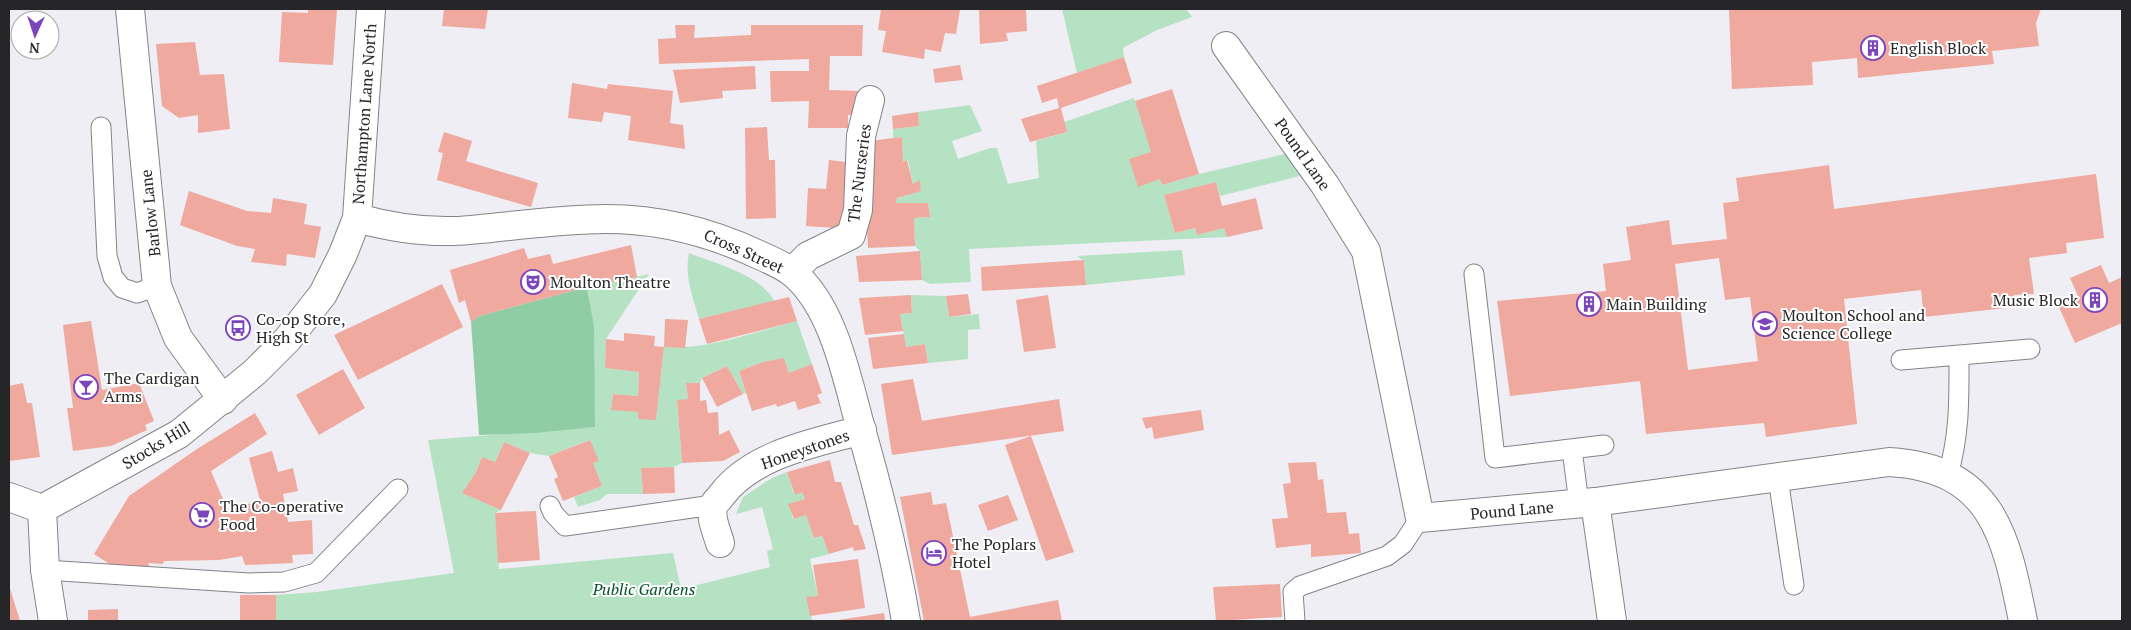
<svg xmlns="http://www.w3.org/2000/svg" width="2131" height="630" font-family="'PT Serif',serif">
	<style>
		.green { fill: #b6e2c4 }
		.forest { fill: #90cda4 }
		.building { fill: #efa99e; fill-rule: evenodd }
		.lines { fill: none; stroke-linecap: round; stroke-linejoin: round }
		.lane-casing { stroke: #838489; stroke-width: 21 }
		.street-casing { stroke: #838489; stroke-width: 30 }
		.secondary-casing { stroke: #838489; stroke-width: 30 }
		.lane { stroke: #fff; stroke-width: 19 }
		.street { stroke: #fff; stroke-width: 28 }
		.secondary { stroke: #fff; stroke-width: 28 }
		.labels { text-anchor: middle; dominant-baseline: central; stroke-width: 4; stroke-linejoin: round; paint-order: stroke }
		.poi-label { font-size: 16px; fill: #262628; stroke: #fff; text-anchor: start }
		.street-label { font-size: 16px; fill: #262628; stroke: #fff }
		.park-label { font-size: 16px; font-style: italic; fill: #04502b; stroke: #fff }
	</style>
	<rect width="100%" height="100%" fill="#eeeef4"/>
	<!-- green -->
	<path class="green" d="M1062,9H1186L1192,17L1157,30L1123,48L1124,57L1077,73Z
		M1134,98L1162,185L1199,174L1285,154L1300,176L1220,196L1216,182L1164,195L1175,233L1195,228L1197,235L1224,228L1227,237L969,249L971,282L930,284L922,280L920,251L915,246L914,218L930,217L928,203H896L897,198L921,191L920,181L913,184L908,160L903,162L902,137L893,138V129L919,126L918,112L970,105L982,131L952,141L958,159L990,148H997L1008,184L1039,178L1036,141L1067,132L1064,122Z
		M1182,250L1185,275L1086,285L1084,261L1077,256Z
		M689,253C714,263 762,275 774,301L699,319C693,297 684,276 689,253Z
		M649,274L606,339L605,368L639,372L638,396L613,394L611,409L638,412L639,419H656L664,347C708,350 754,332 797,321L812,364L789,373L784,359L763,362L739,371L746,393L743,394L727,366L702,378L700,383H686L688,399L677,401L682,463L674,467L641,468L643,494H607L600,500L578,507L574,497L602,486L593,463L599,461L589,440L549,456L530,453L504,442L495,462L482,457L476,472L462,493L501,510L495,513L499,569L673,553L681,589L770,567L767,551L773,549L762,507L736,514L743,497L772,478L787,472L794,494L802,492L805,499L789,504L793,519L806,515L814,538L822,536L829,554L810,559L818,596L806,598L812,620L276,621V595L317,592L454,573L428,440L595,427L589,296L587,287Z
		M911,295L946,296L949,317L979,314L980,329L968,330V359L928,363L925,344L906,347L900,314L912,313Z"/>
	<!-- forest -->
	<path class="forest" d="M587,287L594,327L595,427L535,433L479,435L471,322L479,316Z"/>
	<!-- building -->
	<path class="building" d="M308,9H337L333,65L279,62L282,12L308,13Z
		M444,9H488L485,29L442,26Z
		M881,9L960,10L956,34L945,33L941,52L925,49L924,59L882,52L886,31L878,30Z
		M979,9H1026L1027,31L1006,33L1008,41L980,44Z
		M1729,9H2041L2036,23L2039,46L1992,51L1994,64L1858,78L1857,58L1812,62L1813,85L1732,89Z
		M675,25H695L694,38L751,35V25H863L862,56H830L829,90L859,91L860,114L848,115V128H808L809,101L771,102L770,71H809V59L659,64L658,39L676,38Z
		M195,42L200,75L224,74L230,129L198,133V115L179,118L162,106L156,44Z
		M1124,57L1132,83L1061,108L1067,132L1030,142L1021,119L1059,108L1057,98L1042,103L1037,86Z
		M960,65L963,80L935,83L933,69Z
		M755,66L756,89L722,91L723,98L680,103L673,70Z
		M572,83L607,89L608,84L673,91L670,123L683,125L685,149L628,140L631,116L604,112L602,122L568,118Z
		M1172,89L1199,174L1162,185L1160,179L1138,187L1129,159L1151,152L1135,101Z
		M918,112L919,126L893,129L892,116Z
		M767,127L769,160H775L776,218L746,219L745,128Z
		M444,132L472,141L466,161L538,183L531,207L437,180L443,153L438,152Z
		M902,137L903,162L907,160L913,184L920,180L921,191L897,198L896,203H928L930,217L914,218L915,246L868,248L866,204L869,141Z
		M829,160L854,163L849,229L806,226L808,188L826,189Z
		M1829,165L1834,209L2096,174L2104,238L2066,243L2067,253L2029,258L2034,294L2014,295L2015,307L1924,317L1921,290L1844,299L1857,424L1766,437L1764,423L1646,434L1640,381L1510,396L1497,301L1606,291L1603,264L1631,260L1626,227L1669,220L1672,245L1727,239L1723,203L1739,201L1736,178ZM1719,258L1725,300L1750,297L1758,361L1688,370L1675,264Z
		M1216,182L1222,206L1256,198L1263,229L1227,237L1224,228L1197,235L1195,228L1175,233L1164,195Z
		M189,191L247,211L271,213L273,198L307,204L304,224L321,227L315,258L287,254L286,266L251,262L255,249L237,246L180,225Z
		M631,245L637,277L587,287L479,316L471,322L465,300L459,303L450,270L524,248L528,259L550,254L553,264Z
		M920,251L922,280L859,282L856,256Z
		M1084,260L1086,285L982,291L981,267Z
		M2101,265L2109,283L2122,277V323L2075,343L2058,305L2078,296L2070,278Z
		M442,284L463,327L358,380L334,335Z
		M968,294L971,314L949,317L946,296Z
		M911,295L912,313L900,314L903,331L865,335L859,298Z
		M1048,295L1056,348L1024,352L1016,300Z
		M789,297L797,321L707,344L699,319Z
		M665,319L688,320L685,348L664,347Z
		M91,321L102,390L139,383L154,421L145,425L147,430L111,446L73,451L67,408H73L63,325Z
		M624,333L655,336L654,346L664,347L656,420L638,419V412L611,410L613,394L638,396L639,372L605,368L606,339L624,341Z
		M904,334L906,347L925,344L928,363L873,369L868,338Z
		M784,358L789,373L812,364L822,393L817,395L821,403L798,410L795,401L777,407L776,404L752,411L739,371L763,362Z
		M727,366L743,394L717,407L702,378Z
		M343,369L365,408L319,435L296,395Z
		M913,379L922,421L1059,399L1064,431L892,455L881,384Z
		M23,383L27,403H32L40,457L9,461V386Z
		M686,383H700V401L706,400L708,413L718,412L719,435L729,430L740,452L723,461L682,463L677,400L688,399Z
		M1201,410L1204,430L1154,439L1152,427L1146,429L1142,418Z
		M255,413L267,434L211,471L228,511L260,500L249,458L272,451L278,472L293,468L298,491L283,494L288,522L312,520L313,554L292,555L293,563L245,565L242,556L219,560L164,561L163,564L149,563L148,568L114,567L94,554L129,496L197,449Z
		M1031,436L1074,552L1046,561L1005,445Z
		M590,440L599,461L593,463L602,486L563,501L554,479L558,477L549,456Z
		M504,442L530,453L501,510L462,493L476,472L482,457L495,462Z
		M830,460L835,482H841L854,525H858L866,549L854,551L853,547L829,554L822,536L814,538L806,515L794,519L788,504L805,499L802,492L795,495L787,472Z
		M1316,462L1318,480L1323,479L1327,513L1346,512L1349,534L1359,533L1361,553L1311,557V544L1276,548L1272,519L1288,518L1283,484L1291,483L1288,463Z
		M674,467L675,493L643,494L641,468Z
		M931,492L933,505L946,503L970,617L1058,600L1062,621H924L900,497Z
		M1008,495L1018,520L988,531L978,505Z
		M536,511L540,560L498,563L495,513Z
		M858,559L865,608L810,616L806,597L818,596L813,565Z
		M1280,584L1282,617L1216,621L1213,587Z
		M9,585L20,621H9Z
		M240,595H276V621H240Z
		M118,609V621H88V610Z
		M884,613L885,621H838V620Z"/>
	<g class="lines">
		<defs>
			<path id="lane" d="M101,127L107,256L113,277L122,288L137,293L157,286
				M1474,274L1495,458L1604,445
				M1901,360L2030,349
				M1572,449L1579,504
				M1948,475C1960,433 1959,398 1959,355
				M1778,478L1794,585
				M550,506L553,513L565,526L713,505
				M45,570L249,583L284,582L316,573L398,489
				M1295,621L1293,592L1300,586L1387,556L1403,544L1420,518"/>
			<path id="street" d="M130,9L157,286L178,338L223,400
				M1226,46L1325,185L1366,251L1420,518L1595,502L1889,462C1992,468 2006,535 2023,621
				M792,272L808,256L851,235L858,210L861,136L870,100
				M1595,502L1612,621
				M720,543C717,532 709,516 714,505C715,502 719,499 721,496C752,454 814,443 862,430"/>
			<path id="secondary" d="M357,218C389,227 421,232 454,231C466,231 479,229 491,228C529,224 568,219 606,219C659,219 708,231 757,254C768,259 783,265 793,273C834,307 847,379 861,429C879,492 895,556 906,621
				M9,497L42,509
				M42,509L179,434L255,372L287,340L323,294L343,254L357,218L371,9
				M42,509L45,570L53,621"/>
		</defs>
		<!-- lane casing -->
		<use href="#lane" class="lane-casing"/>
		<!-- street casing -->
		<use href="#street" class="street-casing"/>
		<!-- secondary casing -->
		<use href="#secondary" class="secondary-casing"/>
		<!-- lane -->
		<use href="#lane" class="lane"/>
		<!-- street -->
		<use href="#street" class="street"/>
		<!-- secondary -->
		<use href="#secondary" class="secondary"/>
	</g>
	<!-- icons -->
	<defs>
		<symbol id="building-ring" viewBox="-11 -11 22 22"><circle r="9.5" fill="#fff" stroke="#7d45bb" stroke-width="1.5"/><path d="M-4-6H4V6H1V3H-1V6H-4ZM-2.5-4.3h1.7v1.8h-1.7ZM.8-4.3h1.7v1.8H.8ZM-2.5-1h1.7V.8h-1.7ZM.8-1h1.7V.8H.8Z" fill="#7d45bb"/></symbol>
		<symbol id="theatre-ring" viewBox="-11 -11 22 22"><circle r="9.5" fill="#fff" stroke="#7d45bb" stroke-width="1.5"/><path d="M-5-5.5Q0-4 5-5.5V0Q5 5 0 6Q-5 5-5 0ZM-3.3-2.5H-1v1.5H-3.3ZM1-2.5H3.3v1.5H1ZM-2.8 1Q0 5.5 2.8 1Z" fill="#7d45bb"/></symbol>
		<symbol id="school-ring" viewBox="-11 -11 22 22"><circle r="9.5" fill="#fff" stroke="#7d45bb" stroke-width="1.5"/><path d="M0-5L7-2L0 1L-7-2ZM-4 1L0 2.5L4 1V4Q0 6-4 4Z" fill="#7d45bb"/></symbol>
		<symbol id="bus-ring" viewBox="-11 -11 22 22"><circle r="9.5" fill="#fff" stroke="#7d45bb" stroke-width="1.5"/><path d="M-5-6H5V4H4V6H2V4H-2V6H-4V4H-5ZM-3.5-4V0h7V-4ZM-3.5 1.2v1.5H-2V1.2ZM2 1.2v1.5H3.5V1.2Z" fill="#7d45bb"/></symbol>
		<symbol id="bar-ring" viewBox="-11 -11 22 22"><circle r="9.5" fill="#fff" stroke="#7d45bb" stroke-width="1.5"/><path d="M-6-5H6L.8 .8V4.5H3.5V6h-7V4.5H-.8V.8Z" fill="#7d45bb"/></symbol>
		<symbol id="supermarket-ring" viewBox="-11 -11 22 22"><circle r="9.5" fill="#fff" stroke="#7d45bb" stroke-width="1.5"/><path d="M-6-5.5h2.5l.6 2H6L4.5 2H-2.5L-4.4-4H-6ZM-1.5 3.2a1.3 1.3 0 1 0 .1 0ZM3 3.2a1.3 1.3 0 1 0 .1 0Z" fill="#7d45bb"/></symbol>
		<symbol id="hotel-ring" viewBox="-11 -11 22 22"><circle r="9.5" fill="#fff" stroke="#7d45bb" stroke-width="1.5"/><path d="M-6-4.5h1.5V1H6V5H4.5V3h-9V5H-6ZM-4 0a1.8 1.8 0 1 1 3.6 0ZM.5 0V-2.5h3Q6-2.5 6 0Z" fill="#7d45bb"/></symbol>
	</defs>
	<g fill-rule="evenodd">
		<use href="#building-ring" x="1859" y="34" width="28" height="28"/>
		<use href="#theatre-ring" x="519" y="268" width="28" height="28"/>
		<use href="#building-ring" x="2081" y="286" width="28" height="28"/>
		<use href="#building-ring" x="1575" y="290" width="28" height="28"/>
		<use href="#school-ring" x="1751" y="310" width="28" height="28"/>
		<use href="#bus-ring" x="224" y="314" width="28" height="28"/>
		<use href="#bar-ring" x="72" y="373" width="28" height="28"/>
		<use href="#supermarket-ring" x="188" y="501" width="28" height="28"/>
		<use href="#hotel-ring" x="920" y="539" width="28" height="28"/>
	</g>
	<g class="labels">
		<!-- poi labels -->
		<g class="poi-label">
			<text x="1890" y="48">English Block</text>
			<text x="550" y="282">Moulton Theatre</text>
			<text x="2078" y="300" text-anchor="end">Music Block</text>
			<text x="1606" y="304">Main Building</text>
			<text x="1782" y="315">Moulton School and<tspan x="1782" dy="18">Science College</tspan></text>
			<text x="256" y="319">Co-op Store,<tspan x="256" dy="18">High St</tspan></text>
			<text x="104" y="378">The Cardigan<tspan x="104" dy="18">Arms</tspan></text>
			<text x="220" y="506">The Co-operative<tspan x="220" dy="18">Food</tspan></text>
			<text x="952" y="544">The Poplars<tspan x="952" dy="18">Hotel</tspan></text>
		</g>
		<!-- street labels -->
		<g class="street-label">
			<text transform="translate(364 114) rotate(-86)">Northampton Lane North</text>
			<text transform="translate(1303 154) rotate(55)">Pound Lane</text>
			<text transform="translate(859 173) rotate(-83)">The Nurseries</text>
			<text transform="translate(150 213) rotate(-96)">Barlow Lane</text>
			<text transform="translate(744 251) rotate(24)">Cross Street</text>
			<text transform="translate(156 445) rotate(-31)">Stocks Hill</text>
			<text transform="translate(805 449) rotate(-19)">Honeystones</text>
			<text transform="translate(1512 510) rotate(-5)">Pound Lane</text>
		</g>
		<!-- park labels -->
		<g class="park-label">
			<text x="644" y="589">Public Gardens</text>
		</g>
	</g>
	<!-- border -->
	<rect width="2131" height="630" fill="none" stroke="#262628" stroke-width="20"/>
	<!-- north arrow -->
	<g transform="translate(35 35) rotate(183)"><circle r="24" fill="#ffffff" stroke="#a8a8a9"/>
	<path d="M0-4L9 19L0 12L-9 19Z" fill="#7d45bb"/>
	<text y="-8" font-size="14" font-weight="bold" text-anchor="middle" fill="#262628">N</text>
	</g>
</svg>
